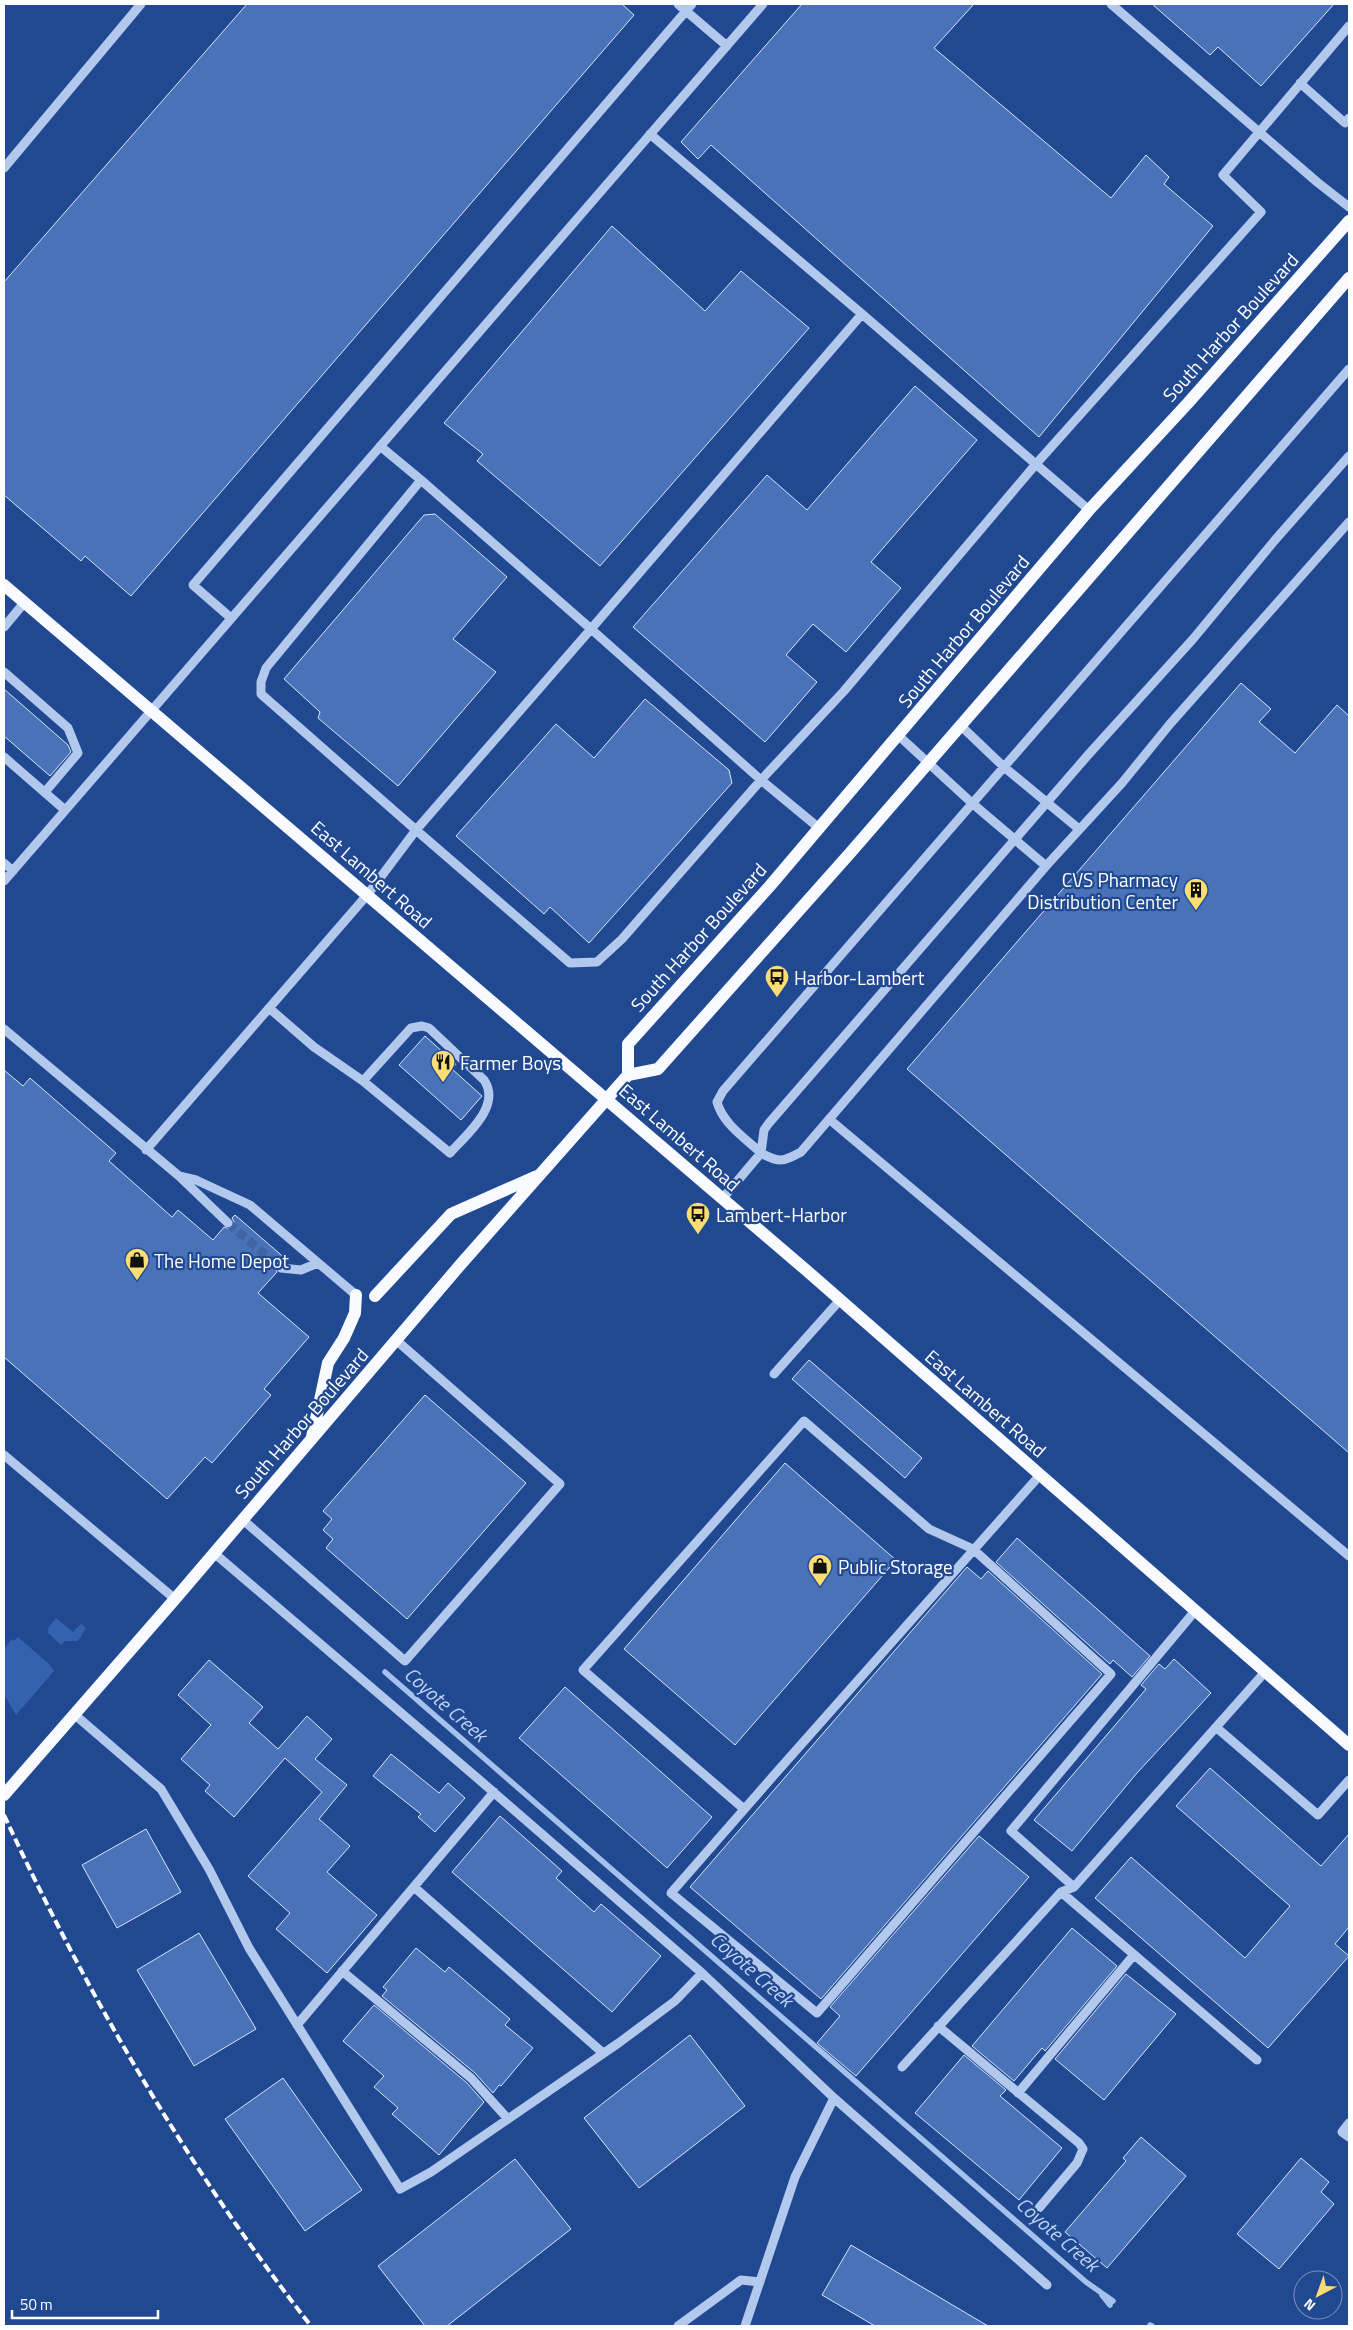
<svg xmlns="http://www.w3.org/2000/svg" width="1353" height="2330" font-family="'Titillium Web',sans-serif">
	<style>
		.green { fill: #3462af }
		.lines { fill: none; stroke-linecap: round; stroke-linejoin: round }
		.stream { stroke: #a5c2ee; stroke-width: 5.5 }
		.building { fill: #4972b8; stroke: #d7e4f9 }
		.minor-tunnel { stroke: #4164a2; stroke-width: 9; stroke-dasharray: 9 4.5; stroke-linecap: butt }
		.minor { stroke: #b2c8ed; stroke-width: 9 }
		.major { stroke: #f8faff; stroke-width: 12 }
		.rail { stroke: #fff; stroke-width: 4; stroke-dasharray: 9 4; stroke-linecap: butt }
		.labels { text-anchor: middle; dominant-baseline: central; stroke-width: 4.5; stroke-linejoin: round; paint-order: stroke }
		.street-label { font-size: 19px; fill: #fff; stroke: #204991 }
		.poi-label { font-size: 19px; fill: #fff; stroke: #204991; text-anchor: start }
		.water-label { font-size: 20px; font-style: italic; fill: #bed2f4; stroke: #204991 }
	</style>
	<rect width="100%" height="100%" fill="#204991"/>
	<!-- green -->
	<path class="green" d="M56,1618L73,1632L81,1624L86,1628L78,1641H65L61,1645L48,1633V1628Z
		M18,1637L49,1664L54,1671L16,1715L4,1694V1649L12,1639L14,1641Z"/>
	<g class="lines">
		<!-- stream -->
		<path class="stream" d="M385,1672L1086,2282L1113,2301
			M1102,2295L1110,2305
			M1150,2325L1152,2326"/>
	</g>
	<!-- building -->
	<path class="building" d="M247,4H622L634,15L131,596L85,556L81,561L4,495V282Z
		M802,4H974L934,48L1111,198L1146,155L1169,177L1164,184L1213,226L1039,437L711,145L698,159L681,142Z
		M1152,4H1334L1261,86L1218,47L1210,55Z
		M612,226L705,311L741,271L809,328L600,566L477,461L483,454L444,423Z
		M915,386L977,440L871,562L901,588L846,652L813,624L786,655L817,682L765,742L633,627L767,475L807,510Z
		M435,514L507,577L453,639L496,672L398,786L318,718L320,712L284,679L424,515Z
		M1241,683L1271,709L1259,722L1295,753L1337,705L1349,716V1453L907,1069Z
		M4,689L68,745L71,752L50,776L4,736Z
		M645,699L729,770L732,783L589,943L550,907L544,914L456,836L556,724L594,758Z
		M425,1036L456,1064L452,1069L482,1096L461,1120L399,1065Z
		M4,1070L23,1086L30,1078L116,1153L109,1161L172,1217L178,1210L213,1240L224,1227L229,1229L233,1227L234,1222L232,1218L235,1215L287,1260L276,1264L275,1268L277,1272L258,1293L309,1337L264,1389L271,1395L212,1463L205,1457L167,1499L4,1357Z
		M809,1360L922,1458L905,1478L792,1379Z
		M425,1395L526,1483L407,1619L326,1548L333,1539L323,1530L332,1519L323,1511Z
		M785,1463L896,1560L735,1745L624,1649Z
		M1017,1538L1150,1656L1132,1677L1113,1660L1110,1664L996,1562Z
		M967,1567L981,1579L988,1571L1102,1674L821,1999L690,1887Z
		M1174,1659L1211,1693L1137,1773L1072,1851L1034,1820L1146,1689L1141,1685L1159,1664L1165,1669Z
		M209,1660L263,1707L249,1723L278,1749L307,1716L332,1739L315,1759L347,1785L319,1819L350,1846L327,1872L377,1915L327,1973L276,1929L290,1913L248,1876L322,1792L285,1758L234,1817L205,1791L210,1785L181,1759L211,1725L178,1695Z
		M565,1687L712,1817L667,1868L519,1738Z
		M391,1754L439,1793L448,1783L465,1798L435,1832L418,1817L421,1814L373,1776Z
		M1210,1768L1321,1866L1349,1834V1927L1335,1944L1349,1956L1268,2048L1095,1898L1131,1857L1245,1958L1290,1906L1176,1806Z
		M500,1816L562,1871L556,1878L594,1912L601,1904L661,1956L612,2012L452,1872Z
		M146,1829L181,1892L117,1928L82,1865Z
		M979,1836L1029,1877L856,2076L817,2043L840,2016L830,2007Z
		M1072,1928L1117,1966L1045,2051L1042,2048L1014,2081L972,2046Z
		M199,1933L256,2029L194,2066L137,1970Z
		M416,1948L445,1972L449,1967L510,2019L505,2025L533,2048L501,2086L499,2085L493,2093L475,2073L382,1996L387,1990L383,1987Z
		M1126,1974L1176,2014L1104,2100L1055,2059Z
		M374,2005L467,2083L484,2102L439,2155L392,2114L398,2108L374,2087L384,2076L343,2041Z
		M690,2035L745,2106L639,2188L584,2118Z
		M964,2055L1006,2090L1000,2096L1062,2148L1019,2200L915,2113Z
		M283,2078L362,2190L305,2231L225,2119Z
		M1141,2137L1186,2176L1107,2268L1065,2232L1126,2161L1123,2158Z
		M1301,2158L1329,2182L1321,2192L1334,2204L1279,2269L1237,2234Z
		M515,2159L571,2229L447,2326H425L378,2266Z
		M851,2245L988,2326H875L822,2295Z"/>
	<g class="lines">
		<!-- minor-tunnel -->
		<path class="minor-tunnel" d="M228,1223L281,1268"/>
		<!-- minor -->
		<path class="minor" d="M678,4L686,11L692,4
			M1111,4L1317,182L1349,207
			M1300,83L1345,123L1349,118
			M650,134L862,314
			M4,168L141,4
			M1349,369L723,1091L717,1102C723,1124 745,1138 761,1153L764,1130L769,1123L1088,755L1193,639L1275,540L1349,456
			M380,446L421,480
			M1089,510L862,314L591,629L421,480L266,668L261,682V694L416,830L591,629L761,780L844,691L1036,464L1261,212L1223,175L1349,26
			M231,618L193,585L686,11L727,46
			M4,627L24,603
			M4,672L68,728L78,753L45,792
			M960,725L1004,767L1079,829
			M899,736L973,804L1046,866
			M4,757L65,810
			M4,863L13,871
			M4,881L763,4
			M269,1008L314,1047L363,1081L450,1153C466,1135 502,1106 484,1080L429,1028L422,1026L411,1028L363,1081
			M4,1029L179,1176L196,1180L250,1205L356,1295
			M829,1119L1349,1556
			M146,1150L368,894L416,830L570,963L597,962L622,939L761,780L819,828
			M179,1176L228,1223
			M723,1198L761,1153C779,1163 783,1162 801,1152L1046,866L1122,783L1170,724L1349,522
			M281,1268L301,1270L318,1263
			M774,1374L840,1300
			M4,1455L175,1599
			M243,1520L405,1661L560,1484L396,1340
			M74,1714L161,1789L209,1869L249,1948L400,2189L431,2172L620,2042L675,2001L702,1973L483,1783L214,1553
			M1217,1728L1318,1815L1349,1780
			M744,1809L583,1670L804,1421L929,1529L973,1549L1111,1674L817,2013L671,1893L775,1774L1040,1475
			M414,1887L603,2053
			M1074,1887L1011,1831L1195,1611
			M1061,1892L1257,2060
			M342,1971L471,2078L508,2119
			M702,1973L834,2098L1047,2285
			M297,2025L494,1792
			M938,2026L1079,2143L1083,2149L1077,2163L1039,2208
			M902,2067L1061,1892L1074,1887L1265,1672
			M1018,2093L1133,1956
			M1349,2123L1342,2132L1349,2137
			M678,2326L741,2280L760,2282
			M745,2326L795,2177L834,2098"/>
		<!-- major -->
		<path class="major" d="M4,585L806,1270L1349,1745
			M628,1075V1044L769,887L1089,510L1188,403L1349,221
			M375,1296L451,1214L537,1176
			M312,1437L328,1363L344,1338L355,1313L356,1295
			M4,1795L175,1599L461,1264L628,1075L658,1069L851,852L1349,278"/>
		<!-- rail -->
		<path class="rail" d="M4,1815C88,1996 188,2169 311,2326"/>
	</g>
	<!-- icons -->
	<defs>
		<symbol id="building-pin" viewBox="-11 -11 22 30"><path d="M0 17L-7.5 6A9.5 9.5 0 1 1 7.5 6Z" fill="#fadd73" stroke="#204991"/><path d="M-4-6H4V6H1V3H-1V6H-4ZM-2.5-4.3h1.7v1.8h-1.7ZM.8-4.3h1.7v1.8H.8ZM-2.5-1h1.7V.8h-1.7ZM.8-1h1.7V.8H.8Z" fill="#111"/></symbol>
		<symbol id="bus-pin" viewBox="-11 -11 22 30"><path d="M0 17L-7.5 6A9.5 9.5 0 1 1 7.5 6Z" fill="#fadd73" stroke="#204991"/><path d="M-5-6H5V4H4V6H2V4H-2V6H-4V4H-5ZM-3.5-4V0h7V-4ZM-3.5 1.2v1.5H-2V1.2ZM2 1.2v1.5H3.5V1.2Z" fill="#111"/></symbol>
		<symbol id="restaurant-pin" viewBox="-11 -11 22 30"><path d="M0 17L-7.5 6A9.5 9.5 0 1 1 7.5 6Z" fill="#fadd73" stroke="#204991"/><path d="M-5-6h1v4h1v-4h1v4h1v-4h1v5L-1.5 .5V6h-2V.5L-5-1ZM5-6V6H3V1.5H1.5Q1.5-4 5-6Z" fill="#111"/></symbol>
		<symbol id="shop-pin" viewBox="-11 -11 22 30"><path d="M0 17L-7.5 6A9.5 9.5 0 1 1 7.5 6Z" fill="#fadd73" stroke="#204991"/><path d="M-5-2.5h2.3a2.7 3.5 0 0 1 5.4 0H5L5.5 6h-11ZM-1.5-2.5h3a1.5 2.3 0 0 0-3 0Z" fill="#111"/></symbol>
	</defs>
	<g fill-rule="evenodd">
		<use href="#building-pin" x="1182" y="876" width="28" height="38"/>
		<use href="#bus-pin" x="763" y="963" width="28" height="38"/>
		<use href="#restaurant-pin" x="429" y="1048" width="28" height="38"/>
		<use href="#bus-pin" x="684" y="1200" width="28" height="38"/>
		<use href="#shop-pin" x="123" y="1246" width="28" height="38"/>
		<use href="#shop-pin" x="806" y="1552" width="28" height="38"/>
	</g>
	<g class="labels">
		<!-- street labels -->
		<g class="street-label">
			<text transform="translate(1230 327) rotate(-48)">South Harbor Boulevard</text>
			<text transform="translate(963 631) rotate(-50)">South Harbor Boulevard</text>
			<text transform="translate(372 874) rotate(41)">East Lambert Road</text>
			<text transform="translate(698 937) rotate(-48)">South Harbor Boulevard</text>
			<text transform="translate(680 1137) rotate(41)">East Lambert Road</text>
			<text transform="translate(986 1403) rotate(41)">East Lambert Road</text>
			<text transform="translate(301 1423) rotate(-49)">South Harbor Boulevard</text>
		</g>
		<!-- poi labels -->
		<g class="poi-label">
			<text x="1178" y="879" text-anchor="end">CVS Pharmacy<tspan x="1178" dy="22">Distribution Center</tspan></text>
			<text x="794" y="977">Harbor-Lambert</text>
			<text x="460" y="1062">Farmer Boys</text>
			<text x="716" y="1214">Lambert-Harbor</text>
			<text x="154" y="1260">The Home Depot</text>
			<text x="838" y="1566">Public Storage</text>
		</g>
		<!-- water labels -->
		<g class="water-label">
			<text transform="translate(446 1704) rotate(41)">Coyote Creek</text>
			<text transform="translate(752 1969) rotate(41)">Coyote Creek</text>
			<text transform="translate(1058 2234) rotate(41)">Coyote Creek</text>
		</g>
	</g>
	<!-- border -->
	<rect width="1353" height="2330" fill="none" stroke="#ffffff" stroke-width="10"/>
	<!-- north arrow -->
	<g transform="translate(1318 2295) rotate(221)"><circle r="24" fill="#204991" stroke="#7992bd"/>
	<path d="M0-4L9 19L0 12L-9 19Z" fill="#fadd73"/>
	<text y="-8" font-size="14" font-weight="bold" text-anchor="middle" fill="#ffffff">N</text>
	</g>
	<!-- scale -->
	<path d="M12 2310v8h146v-8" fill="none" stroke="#ffffff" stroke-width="2.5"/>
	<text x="20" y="2310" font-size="15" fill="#ffffff" stroke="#204991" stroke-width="4" paint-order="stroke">50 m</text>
</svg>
